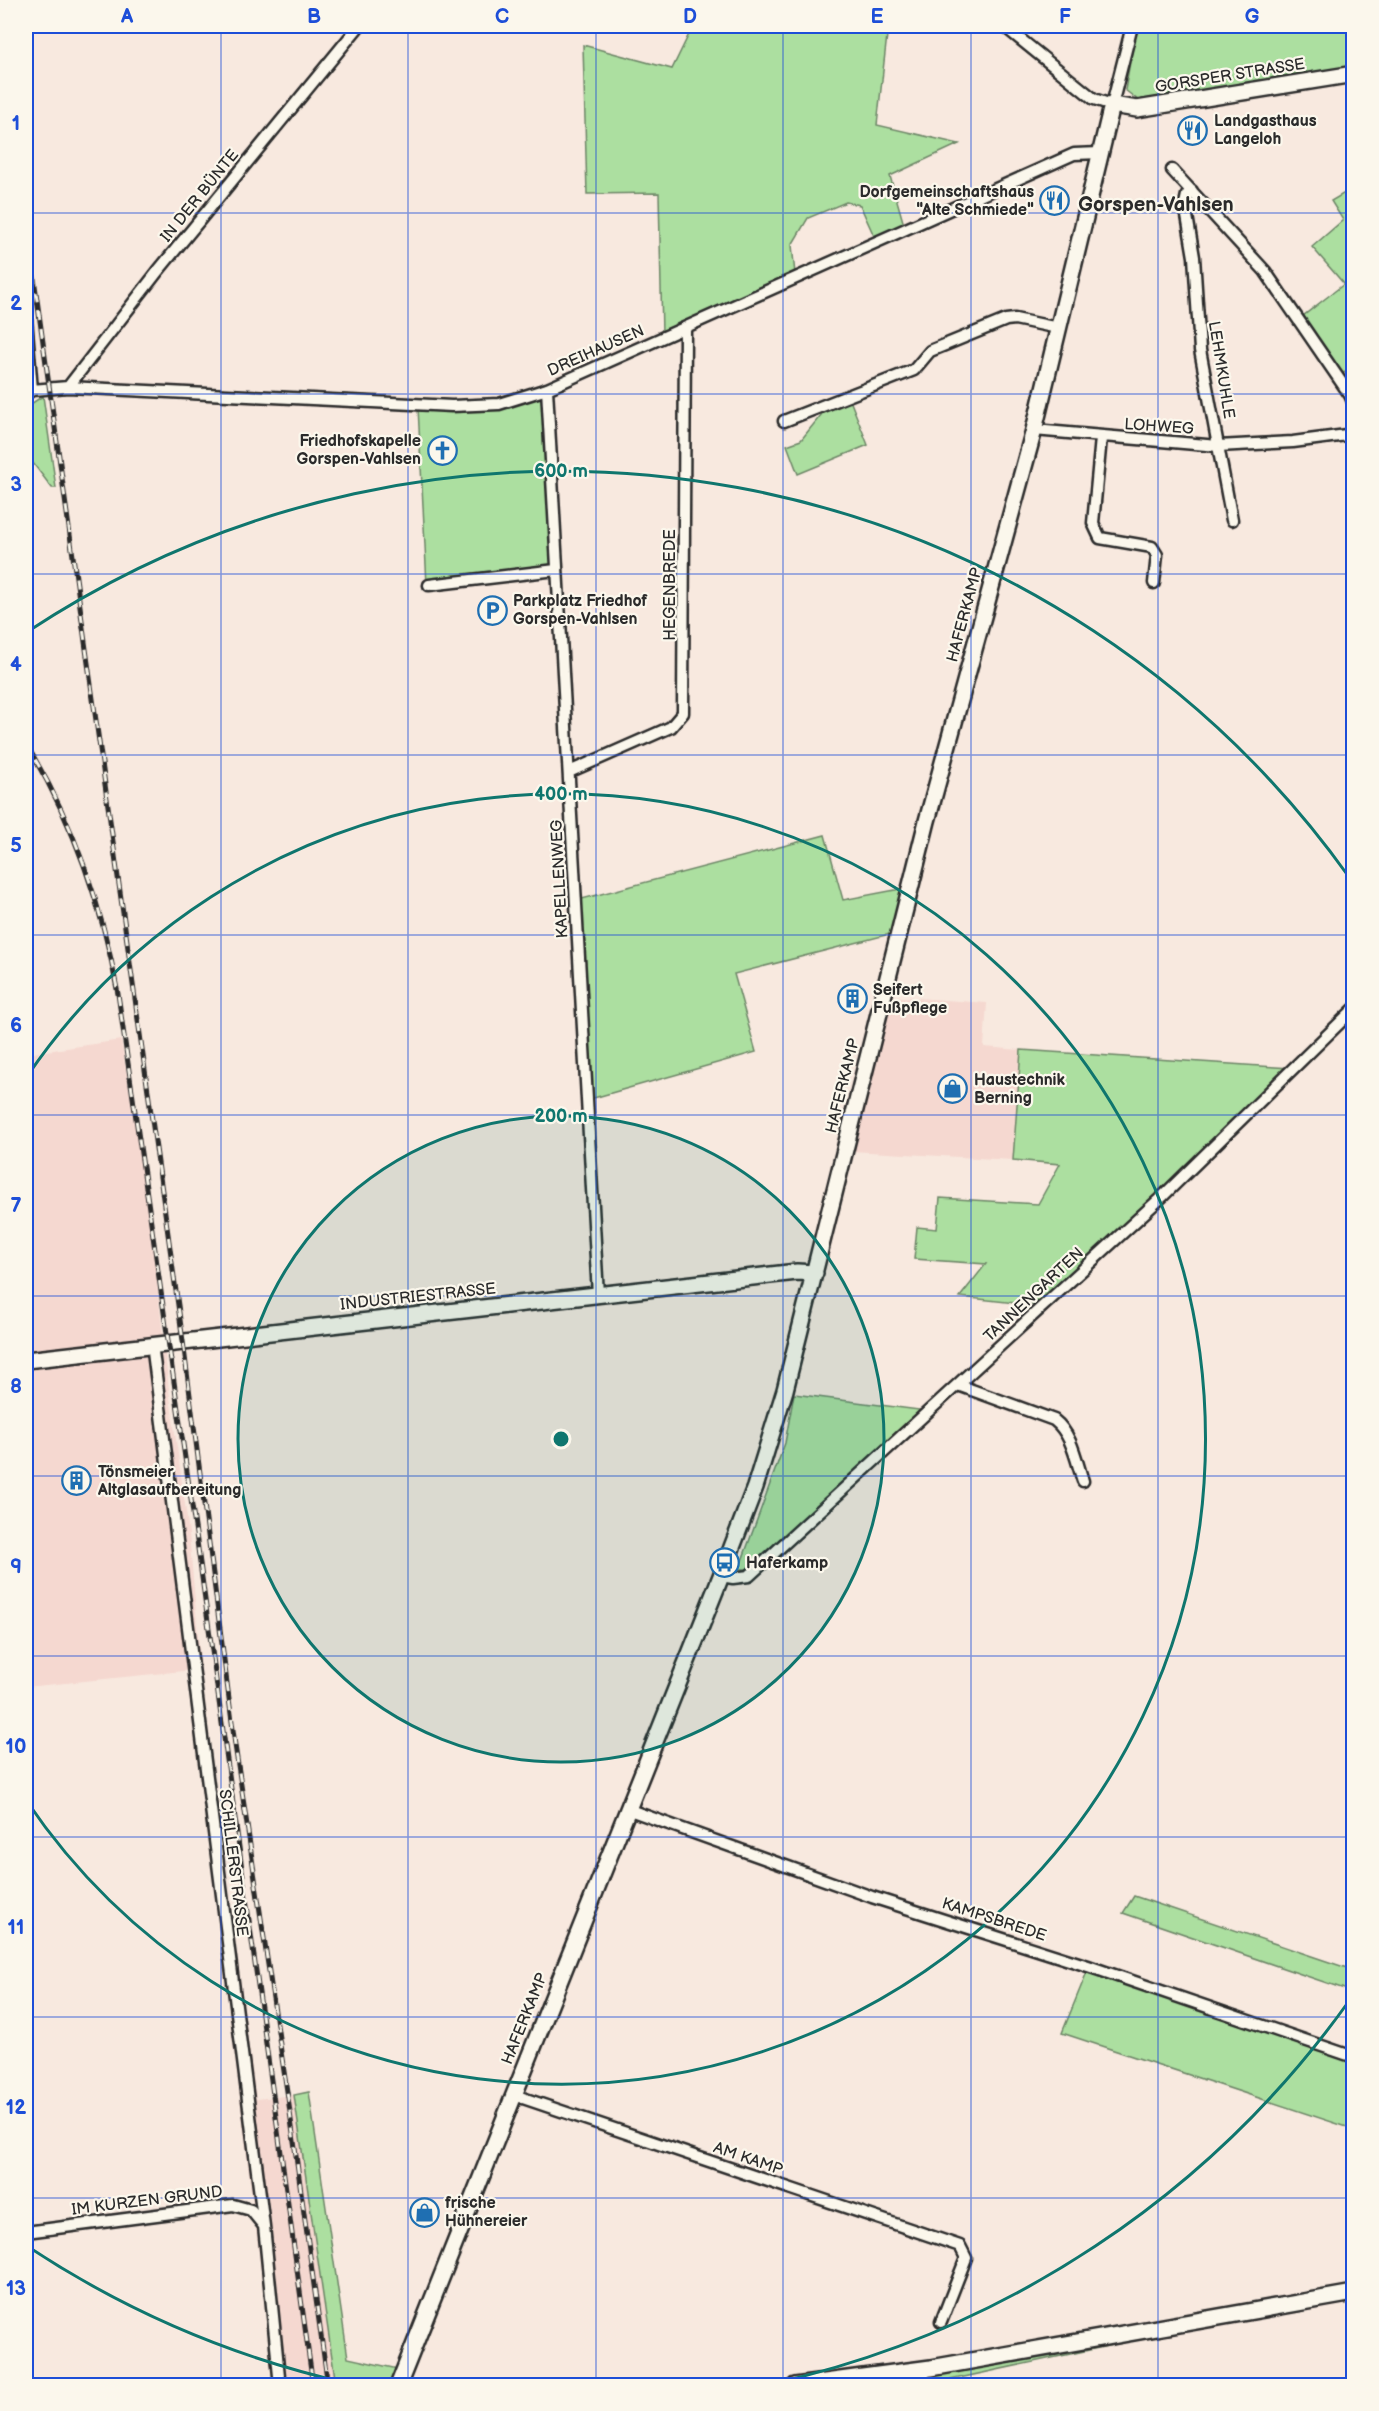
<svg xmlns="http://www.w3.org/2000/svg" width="1379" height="2411" font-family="'Balsamiq Sans',sans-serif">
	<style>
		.built { fill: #f5d8d0 }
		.green { fill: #acdfa0; stroke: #6c8566; stroke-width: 1.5 }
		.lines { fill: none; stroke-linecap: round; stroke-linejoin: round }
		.street-casing { stroke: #2b2b2b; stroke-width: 15 }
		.secondary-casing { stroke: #2b2b2b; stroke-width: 20 }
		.street { stroke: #fbf7ec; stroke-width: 10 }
		.secondary { stroke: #fbf7ec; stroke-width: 15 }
		.rail-casing { stroke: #2b2b2b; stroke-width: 5 }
		.rail { stroke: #fbf7ec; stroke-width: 3; stroke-dasharray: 9; stroke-linecap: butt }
		.grid { fill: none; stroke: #1d4ed8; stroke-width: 1.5; stroke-opacity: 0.55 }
		.ring { fill: none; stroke: #0f766e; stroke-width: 3 }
		.labels { text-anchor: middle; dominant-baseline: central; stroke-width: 4.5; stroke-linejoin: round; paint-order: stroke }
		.street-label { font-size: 16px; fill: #2b2b2b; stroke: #fbf7ec }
		.poi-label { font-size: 16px; font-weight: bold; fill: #2b2b2b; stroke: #fbf7ec; text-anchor: start }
		.quarter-label { font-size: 20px; font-weight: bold; fill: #2b2b2b; stroke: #fbf7ec }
		.centre { fill: #0f766e; stroke: #fbf7ec; stroke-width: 3 }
		.ring-label { font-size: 18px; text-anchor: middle; font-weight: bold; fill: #0f766e; stroke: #fbf7ec; stroke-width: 4.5; stroke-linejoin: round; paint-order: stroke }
		.neatline { fill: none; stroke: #1d4ed8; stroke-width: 2 }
		.grid-label { font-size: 20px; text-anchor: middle; font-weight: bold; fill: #1d4ed8 }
	</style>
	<rect width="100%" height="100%" fill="#f8e9df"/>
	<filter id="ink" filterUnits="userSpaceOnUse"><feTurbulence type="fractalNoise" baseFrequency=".0167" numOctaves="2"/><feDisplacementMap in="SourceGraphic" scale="12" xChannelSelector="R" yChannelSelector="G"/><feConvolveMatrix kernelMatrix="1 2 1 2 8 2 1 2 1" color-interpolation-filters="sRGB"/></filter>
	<g filter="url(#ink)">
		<!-- built -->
		<path class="built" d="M889,996L987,1003L984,1047L1021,1050L1013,1160L851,1151Z
			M121,1040L147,1193L169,1390L189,1533L206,1727L256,2099L294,2095L336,2385H275L231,2025L193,1670L26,1687V1054Z"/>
		<!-- green -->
		<path class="green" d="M693,26H888L877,125L959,144L890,176L904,225L875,238L860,205L846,202L808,218L792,245L795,274L662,334L659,193L587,194L583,45L672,69Z
			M1180,26H1353V68L1138,100L1125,90L1136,29Z
			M1353,188V368L1342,374L1303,316L1344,284L1312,247L1343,220L1331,201Z
			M544,393L554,570L427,585L418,407L456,409Z
			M43,396L56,488H52L26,454V407Z
			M850,400L868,445L798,474L787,445L801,440L825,410Z
			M825,835L843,900L911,887L898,932L734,974L756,1052L590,1099L578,900Z
			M1021,1050L1290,1068L1043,1306L960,1297L986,1264L914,1259L917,1227L937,1229L940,1198L1038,1204L1060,1164L1013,1160Z
			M794,1394L927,1411L751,1569H739L785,1443Z
			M1134,1896L1353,1970V1992L1123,1913Z
			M1089,1967L1353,2061V2129L1062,2033Z
			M309,2092L348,2358L398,2369L391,2385H336L294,2095Z
			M1131,2341L927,2385H843Z"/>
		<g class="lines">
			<defs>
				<path id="street" d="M1004,26L1094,99L1112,105L1132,26
					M1172,170L1265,271L1350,395L1354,404
					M1192,191L1187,195L1185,204L1194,257L1200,350L1232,520
					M26,317L32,390
					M68,387L158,271L359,26
					M547,389L598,1295
					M26,394L32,390L68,387L452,406L499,404L547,389L1074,154L1100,153
					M784,421L914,370L930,351L1006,320L1015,319L1058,328
					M1034,430L1218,446L1293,442L1354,434
					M1101,438L1093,523L1100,538L1152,547L1157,555L1154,583
					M429,585L556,570
					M569,772L671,727L683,713L685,328
					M152,1344L264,2226L280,2386
					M958,1385L1054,1420C1072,1434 1076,1460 1083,1481
					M721,1576L733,1578L749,1576L1164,1195L1354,1009
					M627,1809L872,1897L1088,1966L1354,2057
					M514,2095L960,2246L966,2258L941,2322
					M26,2232L233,2205L251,2210L264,2226"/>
				<path id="secondary" d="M26,1360L797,1272L815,1273
					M398,2386L721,1576L755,1487L785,1390L927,821L1034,430L1112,105L1137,109L1354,74
					M795,2386L931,2368L1354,2293"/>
			</defs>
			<!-- street casing -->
			<use href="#street" class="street-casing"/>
			<!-- secondary casing -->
			<use href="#secondary" class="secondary-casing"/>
			<!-- street -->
			<use href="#street" class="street"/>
			<!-- secondary -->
			<use href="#secondary" class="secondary"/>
			<defs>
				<path id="rail" d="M26,221L183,1341L235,1745L288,2098L328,2386
					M26,744C74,822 102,905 118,994L196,1534L313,2386"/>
			</defs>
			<!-- rail casing -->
			<use href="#rail" class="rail-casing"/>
			<!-- rail -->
			<use href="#rail" class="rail"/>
		</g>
	</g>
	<!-- grid -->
	<path class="grid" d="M221,26V2386M408,26V2386M596,26V2386M783,26V2386M971,26V2386M1158,26V2386M26,213H1354M26,394H1354M26,574H1354M26,755H1354M26,935H1354M26,1115H1354M26,1296H1354M26,1476H1354M26,1656H1354M26,1837H1354M26,2017H1354M26,2198H1354"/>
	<!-- distance rings -->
	<circle cx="561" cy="1439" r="323" fill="#0f766e" fill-opacity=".12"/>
	<g class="ring">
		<circle cx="561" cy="1439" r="323"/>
		<path d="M26 1078A645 645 0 1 1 26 1800"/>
		<path d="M1349 2001A968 968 0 0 1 771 2384M351 2384A968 968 0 0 1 27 2246M27 632A968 968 0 0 1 1349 877"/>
	</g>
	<!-- icons -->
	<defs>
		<symbol id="restaurant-ring" viewBox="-11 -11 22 22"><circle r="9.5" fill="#fbf7ec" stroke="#1f6fb2" stroke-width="1.5"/><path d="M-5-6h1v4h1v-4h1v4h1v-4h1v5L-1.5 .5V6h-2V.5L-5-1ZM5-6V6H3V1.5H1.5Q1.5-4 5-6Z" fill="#1f6fb2"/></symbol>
		<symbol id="church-ring" viewBox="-11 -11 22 22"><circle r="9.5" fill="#fbf7ec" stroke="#1f6fb2" stroke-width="1.5"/><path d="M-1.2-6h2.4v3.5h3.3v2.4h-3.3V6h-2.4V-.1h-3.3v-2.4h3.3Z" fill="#1f6fb2"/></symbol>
		<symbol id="parking-ring" viewBox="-11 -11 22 22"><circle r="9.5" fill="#fbf7ec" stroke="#1f6fb2" stroke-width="1.5"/><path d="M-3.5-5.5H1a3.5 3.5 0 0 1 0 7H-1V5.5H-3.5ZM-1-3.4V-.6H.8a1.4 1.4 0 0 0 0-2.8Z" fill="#1f6fb2"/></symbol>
		<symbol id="building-ring" viewBox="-11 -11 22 22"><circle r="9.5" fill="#fbf7ec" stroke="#1f6fb2" stroke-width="1.5"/><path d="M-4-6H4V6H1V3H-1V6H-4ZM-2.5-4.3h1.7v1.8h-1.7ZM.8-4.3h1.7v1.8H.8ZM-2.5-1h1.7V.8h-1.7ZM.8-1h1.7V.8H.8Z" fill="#1f6fb2"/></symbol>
		<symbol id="shop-ring" viewBox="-11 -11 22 22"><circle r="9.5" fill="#fbf7ec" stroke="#1f6fb2" stroke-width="1.5"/><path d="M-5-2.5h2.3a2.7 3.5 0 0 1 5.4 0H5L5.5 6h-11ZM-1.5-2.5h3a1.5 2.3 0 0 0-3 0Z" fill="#1f6fb2"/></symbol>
		<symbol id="bus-ring" viewBox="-11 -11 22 22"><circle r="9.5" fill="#fbf7ec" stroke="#1f6fb2" stroke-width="1.5"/><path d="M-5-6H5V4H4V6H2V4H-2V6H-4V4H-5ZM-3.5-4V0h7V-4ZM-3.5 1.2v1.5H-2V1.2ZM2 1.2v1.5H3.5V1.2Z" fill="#1f6fb2"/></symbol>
	</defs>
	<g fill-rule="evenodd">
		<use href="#restaurant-ring" x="1176" y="114" width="33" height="33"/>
		<use href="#restaurant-ring" x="1038" y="184" width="33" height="33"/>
		<use href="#church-ring" x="426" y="434" width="33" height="33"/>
		<use href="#parking-ring" x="476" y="594" width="33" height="33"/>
		<use href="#building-ring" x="836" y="982" width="33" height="33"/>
		<use href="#shop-ring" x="936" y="1072" width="33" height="33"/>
		<use href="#building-ring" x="60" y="1464" width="33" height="33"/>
		<use href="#bus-ring" x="708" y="1546" width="33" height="33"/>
		<use href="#shop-ring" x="408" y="2196" width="33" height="33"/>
	</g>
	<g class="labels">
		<!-- street labels -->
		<g class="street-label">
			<text transform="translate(1230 76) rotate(-9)">GORSPER STRASSE</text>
			<text transform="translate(200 196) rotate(-51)">IN DER BÜNTE</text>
			<text transform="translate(596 351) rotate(-24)">DREIHAUSEN</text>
			<text transform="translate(1221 370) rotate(81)">LEHMKUHLE</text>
			<text transform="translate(1159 427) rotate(4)">LOHWEG</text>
			<text transform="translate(670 585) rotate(-90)">HEGENBREDE</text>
			<text transform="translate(965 615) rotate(-75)">HAFERKAMP</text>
			<text transform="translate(560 879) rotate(-93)">KAPELLENWEG</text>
			<text transform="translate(843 1086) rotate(-76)">HAFERKAMP</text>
			<text transform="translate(1034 1295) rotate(-43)">TANNENGARTEN</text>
			<text transform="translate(418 1297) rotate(-6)">INDUSTRIESTRASSE</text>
			<text transform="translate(233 1863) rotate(83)">SCHILLERSTRASSE</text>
			<text transform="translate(994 1920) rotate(18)">KAMPSBREDE</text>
			<text transform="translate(525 2019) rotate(-68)">HAFERKAMP</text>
			<text transform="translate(748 2159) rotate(19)">AM KAMP</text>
			<text transform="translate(147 2201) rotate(-7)">IM KURZEN GRUND</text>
		</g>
		<!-- poi labels -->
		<g class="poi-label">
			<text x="1214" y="121">Landgasthaus<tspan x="1214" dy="18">Langeloh</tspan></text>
			<text x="1034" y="192" text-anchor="end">Dorfgemeinschaftshaus<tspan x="1034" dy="18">"Alte Schmiede"</tspan></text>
			<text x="421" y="441" text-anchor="end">Friedhofskapelle<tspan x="421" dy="18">Gorspen-Vahlsen</tspan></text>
			<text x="513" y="601">Parkplatz Friedhof<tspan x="513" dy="18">Gorspen-Vahlsen</tspan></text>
			<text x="873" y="990">Seifert<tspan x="873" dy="18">Fußpflege</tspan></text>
			<text x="974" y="1080">Haustechnik<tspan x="974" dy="18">Berning</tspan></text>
			<text x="98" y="1472">Tönsmeier<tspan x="98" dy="18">Altglasaufbereitung</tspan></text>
			<text x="746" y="1563">Haferkamp</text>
			<text x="445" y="2203">frische<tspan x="445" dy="18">Hühnereier</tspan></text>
		</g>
		<!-- quarter labels -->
		<g class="quarter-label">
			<text x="1156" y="205">Gorspen-Vahlsen</text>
		</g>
	</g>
	<circle cx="561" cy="1439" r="9" class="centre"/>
	<g class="ring-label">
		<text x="561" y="477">600 m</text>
		<text x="561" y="800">400 m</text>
		<text x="561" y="1122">200 m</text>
	</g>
	<!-- margin -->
	<rect width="1379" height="2411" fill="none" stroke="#fbf7ec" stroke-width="66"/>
	<rect x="33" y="33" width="1313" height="2345" class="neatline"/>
	<g class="grid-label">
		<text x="127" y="23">A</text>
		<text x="314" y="23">B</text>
		<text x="502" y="23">C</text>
		<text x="690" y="23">D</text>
		<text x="877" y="23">E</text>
		<text x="1065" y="23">F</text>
		<text x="1252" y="23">G</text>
		<text x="16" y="130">1</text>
		<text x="16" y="310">2</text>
		<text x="16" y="491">3</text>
		<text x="16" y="671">4</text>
		<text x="16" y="852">5</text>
		<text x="16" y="1032">6</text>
		<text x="16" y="1212">7</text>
		<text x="16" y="1393">8</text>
		<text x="16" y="1573">9</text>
		<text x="16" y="1753">10</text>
		<text x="16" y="1934">11</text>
		<text x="16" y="2114">12</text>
		<text x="16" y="2295">13</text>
	</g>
</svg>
